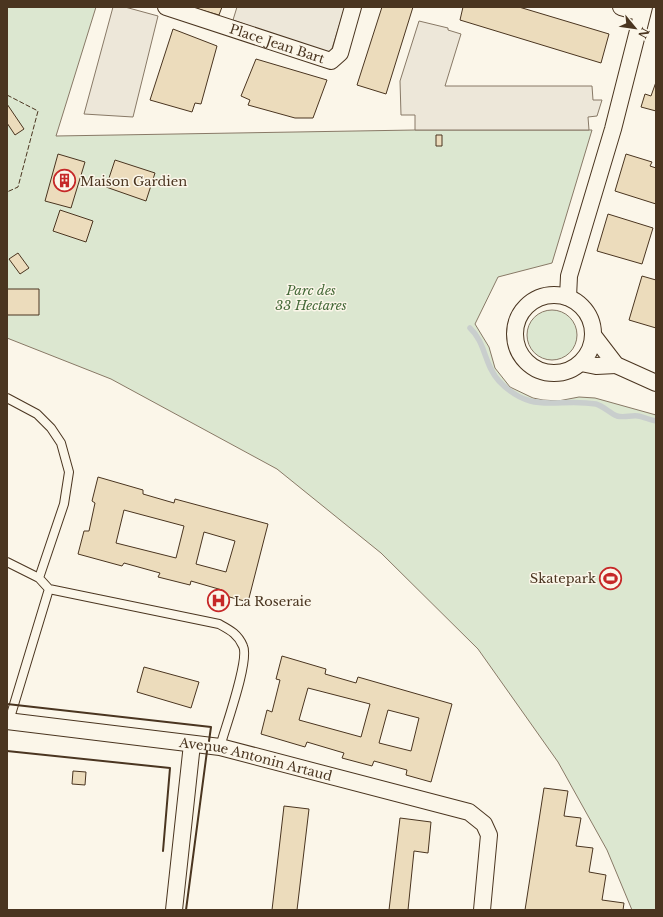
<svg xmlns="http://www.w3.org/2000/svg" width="663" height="917" font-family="'Libre Baskerville',serif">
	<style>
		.green { fill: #dce7d0; stroke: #887966 }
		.parking { fill: #ede7d9; stroke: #887966 }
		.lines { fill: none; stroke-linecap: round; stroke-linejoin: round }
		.stream { stroke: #c9cecd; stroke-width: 5.5 }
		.building { fill: #ecdcbc; stroke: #4a3520; fill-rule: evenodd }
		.lane-casing { stroke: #4a3520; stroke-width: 10 }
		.street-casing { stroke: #4a3520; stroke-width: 18 }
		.lane { stroke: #fbf6e9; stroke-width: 8 }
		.street { stroke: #fbf6e9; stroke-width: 16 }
		.fence { stroke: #4a3520; stroke-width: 1; stroke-dasharray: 5 2; stroke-linecap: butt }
		.wall { stroke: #4a3520; stroke-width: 2 }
		.labels { text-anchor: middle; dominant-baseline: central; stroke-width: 3; stroke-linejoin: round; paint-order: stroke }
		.street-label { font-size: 13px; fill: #4a3520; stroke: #fbf6e9 }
		.poi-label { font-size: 13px; fill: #4a3520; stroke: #fbf6e9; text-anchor: start }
		.park-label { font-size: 13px; font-style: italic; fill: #436837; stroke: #fbf6e9 }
	</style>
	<rect width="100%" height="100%" fill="#fbf6e9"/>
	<!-- green -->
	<path class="green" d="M7,7H96L56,136L415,130H592L552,263L498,277L475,324L489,347L495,368L510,387L533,398L543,400L558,401L579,397L595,398L656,415V910H632L607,850L558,762L478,649L381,553L277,469L111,379L7,338Z
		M527 335a25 25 0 1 1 50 0a25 25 0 1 1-50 0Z"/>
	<!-- parking -->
	<path class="parking" d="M113,7H125L158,16L133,117L84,114Z
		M237,7H345L330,55L233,20Z
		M419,21L448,28V30L461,34L445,86H592L593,100H602L597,116L588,117L589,130H415V115H401L400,81Z"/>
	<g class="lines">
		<!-- stream -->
		<path class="stream" d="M470,328C486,343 484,365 499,381C532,416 557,397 596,404C603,406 610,413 617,416C624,418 631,415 638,416C644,417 650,420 656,421"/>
	</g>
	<!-- building -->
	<path class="building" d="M191,7H222L219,15Z
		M382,7H413L386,94L357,85Z
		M463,7H519L609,34L601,63L460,20Z
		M173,29L217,46L201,104L195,103L192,112L150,100Z
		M256,59L327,80L313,118H295L248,105L250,100L241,96Z
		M656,82V111L641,107L645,94L651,96Z
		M7,104L24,129L15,135L7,123Z
		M436,135H442V146H436Z
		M58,154L85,162L71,208L45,201Z
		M626,154L652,162L650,166L656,168V204L615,191Z
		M115,160L155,173L146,201L106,187Z
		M60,210L93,221L86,242L53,231Z
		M608,214L653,228L642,264L597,251Z
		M18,253L29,268L20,274L9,259Z
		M642,276L656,280V328L629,320Z
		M7,289H39V315H7Z
		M98,477L143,490V494L174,503L175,499L268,524L248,602L222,595V590L191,581L190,585L158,577L160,573L124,563L122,566L78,554L84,531H89L95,503L92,501ZM124,510L184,526L176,558L116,543ZM204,532L235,541L226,572L196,564Z
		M282,656L326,669L325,674L356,683L358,677L452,704L431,782L406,775L407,770L374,761L372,766L342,758L344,753L307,742L305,747L261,734L267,710L272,712L280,680L276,679ZM308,688L370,704L361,737L299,720ZM388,710L419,718L411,751L379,743Z
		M144,667L199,682L191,708L137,692Z
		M73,771L86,772L85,785L72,784Z
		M544,788L568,791L564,816L581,818L576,846L593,848L589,872L606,875L602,900L624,903L623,910H525Z
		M284,806L309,809L297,910H272Z
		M400,818L431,822L428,853L414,851L408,910H389Z"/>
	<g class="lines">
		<defs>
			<path id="lane" d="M7,398L37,414L51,428L61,443L69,472L64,504L39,578
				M7,562L39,578L49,589L219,624C230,630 238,634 243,646C250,660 225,728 220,747
				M9,721L49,589"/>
			<g id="street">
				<path id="s1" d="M166,7L331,61L340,53L353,7"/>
				<path d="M621,7L642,13"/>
				<circle cx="554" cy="334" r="39"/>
				<path d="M568,297L569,276L613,129L644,7"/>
				<path d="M593,335L616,365L656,383"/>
				<path d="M581,363L596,366L616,365"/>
				<path id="s2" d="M7,721L220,747L469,812L484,824L489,835L482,910"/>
				<path d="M174,910L192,744"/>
			</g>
		</defs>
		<!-- lane casing -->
		<use href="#lane" class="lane-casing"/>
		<!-- street casing -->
		<use href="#street" class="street-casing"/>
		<!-- lane -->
		<use href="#lane" class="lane"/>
		<!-- street -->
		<use href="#street" class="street"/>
		<!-- fence -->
		<path class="fence" d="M7,95L38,111L18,187L7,192"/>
		<!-- wall -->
		<path class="wall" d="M7,704L211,727L209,741
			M7,751L170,768L163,851
			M186,910L207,751"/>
	</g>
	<!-- icons -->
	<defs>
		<symbol id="building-ring" viewBox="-11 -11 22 22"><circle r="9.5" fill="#fbf6e9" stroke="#c62828" stroke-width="1.5"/><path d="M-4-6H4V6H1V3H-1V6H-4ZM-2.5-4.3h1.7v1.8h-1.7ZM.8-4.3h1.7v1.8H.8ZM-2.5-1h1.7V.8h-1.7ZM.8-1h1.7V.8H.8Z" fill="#c62828"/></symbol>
		<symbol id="stadium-ring" viewBox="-11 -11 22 22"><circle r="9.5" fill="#fbf6e9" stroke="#c62828" stroke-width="1.5"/><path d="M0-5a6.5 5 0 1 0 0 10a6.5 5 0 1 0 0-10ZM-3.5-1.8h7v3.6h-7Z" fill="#c62828"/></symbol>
		<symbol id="hospital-ring" viewBox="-11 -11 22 22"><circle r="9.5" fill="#fbf6e9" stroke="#c62828" stroke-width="1.5"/><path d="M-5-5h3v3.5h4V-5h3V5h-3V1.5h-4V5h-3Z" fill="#c62828"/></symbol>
	</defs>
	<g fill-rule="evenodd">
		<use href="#building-ring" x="52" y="168" width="25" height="25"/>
		<use href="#stadium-ring" x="598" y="566" width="25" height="25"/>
		<use href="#hospital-ring" x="206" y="588" width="25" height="25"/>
	</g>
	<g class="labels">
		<!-- street labels -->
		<g class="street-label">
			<text stroke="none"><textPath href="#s1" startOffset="117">Place Jean Bart</textPath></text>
			<text stroke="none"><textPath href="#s2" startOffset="252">Avenue Antonin Artaud</textPath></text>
		</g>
		<!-- poi labels -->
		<g class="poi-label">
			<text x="80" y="181">Maison Gardien</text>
			<text x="596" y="578" text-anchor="end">Skatepark</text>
			<text x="234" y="601">La Roseraie</text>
		</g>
		<!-- park labels -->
		<g class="park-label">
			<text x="311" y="290">Parc des<tspan x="311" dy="15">33 Hectares</tspan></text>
		</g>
	</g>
	<!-- border -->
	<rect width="663" height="917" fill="none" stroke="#4a3520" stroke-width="16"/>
	<!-- north arrow -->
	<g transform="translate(635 28) rotate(119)" stroke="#fbf6e9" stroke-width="3" paint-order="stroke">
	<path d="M0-3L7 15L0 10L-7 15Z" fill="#4a3520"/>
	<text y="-6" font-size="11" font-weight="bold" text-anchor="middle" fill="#4a3520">N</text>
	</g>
</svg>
